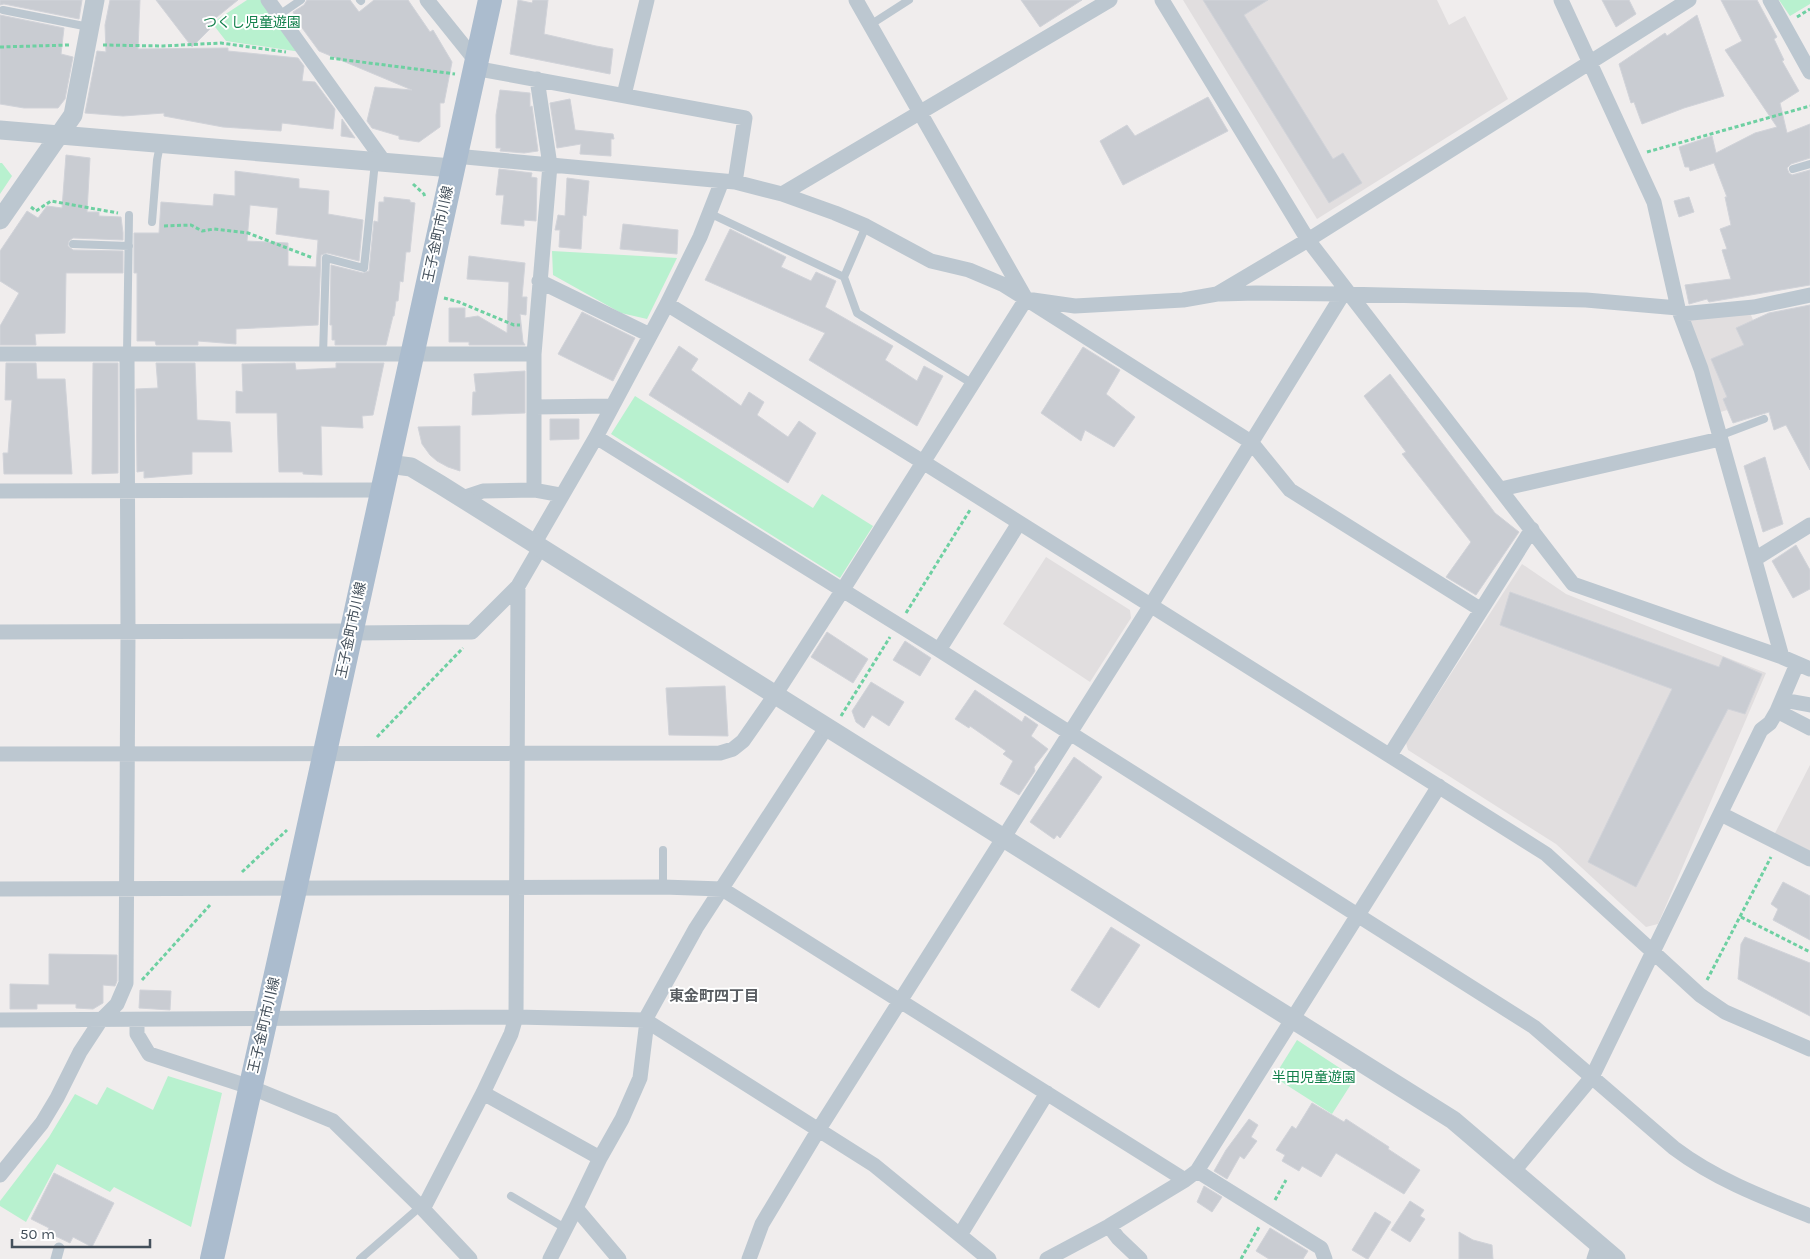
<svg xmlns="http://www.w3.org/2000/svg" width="1810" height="1259" font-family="Karla,'Noto Sans JP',sans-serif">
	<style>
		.education { fill: #e1dedf }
		.green { fill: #b8f1cf }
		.building { fill: #c9ccd2; stroke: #d1d3d9; fill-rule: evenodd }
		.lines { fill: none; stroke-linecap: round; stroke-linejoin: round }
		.path { stroke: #6ed0a2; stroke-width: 3; stroke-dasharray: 4 2.5; stroke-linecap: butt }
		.service { stroke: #bcc7d0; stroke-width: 8 }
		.pedestrian { stroke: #bcc7d0; stroke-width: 11 }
		.minor { stroke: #bcc7d0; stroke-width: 15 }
		.tertiary { stroke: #bcc7d0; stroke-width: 19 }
		.primary { stroke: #abbcce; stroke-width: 24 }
		.labels { text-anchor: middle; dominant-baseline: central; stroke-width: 4; stroke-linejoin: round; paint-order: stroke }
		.park-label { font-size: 14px; fill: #12804b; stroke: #fff }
		.street-label { font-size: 14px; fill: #44505b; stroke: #fff }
		.neighbourhood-label { font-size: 15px; font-weight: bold; fill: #595d62; stroke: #fff }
	</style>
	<rect width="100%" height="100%" fill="#f0eded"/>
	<!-- education -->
	<path class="education" d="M1183,0H1437L1449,25L1465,16L1508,99L1317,219Z
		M1749,310L1783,394L1717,413L1686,317Z
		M1046,557L1130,610L1131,618L1090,682L1003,624Z
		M1522,564L1566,594L1766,673L1658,924L1646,927L1556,844L1408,750L1406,743Z
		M1810,765V854L1774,835Z"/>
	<!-- green -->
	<path class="green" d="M247,0H263L301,52L226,41L212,23Z
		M1779,0H1810V4L1790,16Z
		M0,163H2L12,176L0,194Z
		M552,251L677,258L647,319L621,313L553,275Z
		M635,396L813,508L822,494L873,526L840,578L611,434Z
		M1297,1040L1355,1078L1332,1114L1274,1077Z
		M168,1076L222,1093L191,1227L114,1187L110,1192L57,1164L26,1222L0,1206V1201L49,1137L75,1094L97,1105L107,1087L153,1110Z"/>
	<!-- building -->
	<path class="building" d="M0,0H82L79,19L4,4L0,5Z
		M110,0H140L138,49L228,48V51L298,58L304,66L302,81L315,82L335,109L333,129L282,123L281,131L223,127L164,116V113L123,116L85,113L97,51L106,52L105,25Z
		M156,0H238L207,25L210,29L192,47Z
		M307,0H350L359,12L374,0H408L430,32L433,30L452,62L444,103H440V127L419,142L399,139V136L372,128L367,121L375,87L412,90L319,51L294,17L295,16L293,12L304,5Z
		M518,0L532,3L533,0H548L544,34L596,46L613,49L610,74L510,54Z
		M1021,0H1082L1040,27Z
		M1203,0H1268L1244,15L1333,159L1343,153L1362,183L1329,203Z
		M1602,0H1629L1636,14L1616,27Z
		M1721,0H1757L1777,37L1774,39L1784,60L1782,61L1799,91L1780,103L1787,133L1810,124V158L1791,164L1787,168L1789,173L1792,175L1810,170V285L1709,302L1707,299L1689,304L1685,285L1731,279L1722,250L1727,249L1720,229L1731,225L1725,197H1727L1714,163L1690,171L1689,167H1685L1679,147L1712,136L1716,153L1755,133L1777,127L1725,50L1742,41Z
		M0,15L64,28L61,54L73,57L65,99L58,108H24L0,104Z
		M1697,15L1724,96L1684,108L1642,124L1634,102L1631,103L1619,64L1665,33L1667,36Z
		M500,90L530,93V107L532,106L538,151L524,153L500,151L501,148H496V115Z
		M1208,97L1228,131L1123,185L1100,141L1127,125L1135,136Z
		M570,99L575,130L613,134L614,139H611V156L580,154L581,144L557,148L550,103Z
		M342,119L355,138L341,136Z
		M66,155L90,158L87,212H99V216L121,217L123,233V240L73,238L69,241L68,246L73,250L123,251V273H66L65,333L35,334L36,345H0V326L19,293L0,281V251L27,211L38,218L47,206L62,208Z
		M499,169L532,173L531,177L537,178L536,221L524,220V226L501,224L504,195H496Z
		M235,171L299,179V188L329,191L328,214L363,220L359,261L327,253L321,255L318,325L236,329V344L198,341V345H156L155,341H137V273H134V233H159L161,202L213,206L214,194L235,196ZM250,205L278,208L276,234L318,240L316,267L288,266V243L247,241Z
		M567,178L589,181L586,216L583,215L581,249L559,247L560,230H555L558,215L565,216Z
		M384,197L410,200V202L415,203L410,252H406L403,282L400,281L398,301H396L394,316H393L386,345H335V340H332V325H330L331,265L363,273L369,271L374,221L378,222L379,202H384Z
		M1689,197L1694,212L1679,217L1674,201Z
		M623,224L678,230L677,254L620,249Z
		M730,229L786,257L781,267L811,281L816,272L836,281L825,307L893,346L885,360L917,381L924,366L943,376L917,426L809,360L825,333L705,280Z
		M469,256L525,263L522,297H527L526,315L520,314L523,342L525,345H469V342H449V308H465V318L478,316L507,333L509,282L467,279Z
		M1810,305V470L1786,425L1774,430L1769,412L1733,423L1723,399L1727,397L1711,359L1744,345L1736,328L1769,313Z
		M582,312L635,338L613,381L558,354Z
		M679,346L698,359L691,370L741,406L749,392L764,402L757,415L788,437L799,421L816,433L788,483L649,395Z
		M1083,347L1120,370L1106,394L1135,417L1114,447L1085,430L1081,441L1041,413Z
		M6,363H36L37,379H65L72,474H4L3,453H8L12,400H5Z
		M93,363H118V473L92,474Z
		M156,363H195L197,420L230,422L232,452H192V474L144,478V471L137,472L136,389L158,388Z
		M295,363L296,370L336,368V363H384L373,415L362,416L363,428L321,426L322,475L303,474V472H279L277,413H236V391L243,392L242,364Z
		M525,371V413L472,415L473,392H476L474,374Z
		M1390,374L1495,513L1519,532L1476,595L1446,577L1471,542L1402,454L1406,452L1364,396Z
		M550,419H579V439L550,440Z
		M460,426V471L448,467L437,461L430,455L422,444L418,427Z
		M1765,457L1783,524L1763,532L1744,466Z
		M1796,545L1810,570V589L1793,598L1772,561Z
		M1510,592L1719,667L1723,657L1762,674L1745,714L1728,709L1636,887L1588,862L1672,689L1500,625Z
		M827,632L868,659L853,683L811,657Z
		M905,641L931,658L920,676L893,660Z
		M871,682L904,702L889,726L872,715L864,728L856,722L852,711Z
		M725,686L728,736L669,735L666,688Z
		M975,690L1022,722L1025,716L1038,725L1031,736L1048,749L1034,767L1035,771L1019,795L1000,784L1013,761L1003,754L1006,751L970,726L969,728L955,719Z
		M1074,757L1102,777L1060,838L1057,835L1054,839L1030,822Z
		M1783,882L1810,896V940L1773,920L1778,909L1771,904Z
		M1111,927L1140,945L1099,1008L1071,990Z
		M1745,937L1810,963V1016L1738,979L1741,944Z
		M49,954L117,955V981L115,986L103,985V1003L93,1009L76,1008V1004H37V1009H10V984L49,985Z
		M140,990L171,991L170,1010L139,1008Z
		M1312,1103L1344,1122L1346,1119L1389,1147L1388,1149L1420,1170L1404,1194L1336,1153L1321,1177L1302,1166L1299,1171L1282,1161L1285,1155L1276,1150L1292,1126L1296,1129Z
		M1249,1119L1258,1125L1251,1137L1257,1141L1244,1159L1240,1156L1227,1179L1214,1171L1226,1150Z
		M54,1173L114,1203L92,1247L73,1237L70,1243L47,1232L49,1228L31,1219Z
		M1204,1186L1222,1197L1212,1212L1197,1202Z
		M1410,1201L1424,1210L1420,1216L1425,1219L1410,1242L1391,1230Z
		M1375,1212L1391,1222L1368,1259H1367L1352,1250Z
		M1270,1228L1308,1251L1303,1259H1269L1256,1251Z
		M1459,1232L1473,1240L1492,1245L1493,1259H1459Z"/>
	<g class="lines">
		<!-- path -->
		<path class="path" d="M1797,17L1810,9
			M103,45L163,46L221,43L286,52
			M0,47L69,45
			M330,58L455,74
			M1647,152L1810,106
			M413,184L424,194L425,198
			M31,207L36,211L51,201L118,213
			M164,226L191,225L202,231L214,229L248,233L313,258
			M444,298L459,302L514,325H520
			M906,613L970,510
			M841,716L890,637
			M377,737L463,648
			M242,872L287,830
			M1741,917L1810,952
			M142,980L210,905
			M1707,980L1771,857
			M1275,1200L1286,1180
			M1241,1259L1259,1227"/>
		<!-- service -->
		<path class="service" d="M360,0L361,1
			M3,10L89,27
			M279,15L301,0
			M870,25L909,0
			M1793,169L1810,164
			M709,213L844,277L857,313L973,384
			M152,222L157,160L160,145
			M73,244L129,246
			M844,277L866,226
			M127,354L129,215
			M323,355L326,258L364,268L375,162
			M1719,436L1764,419
			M663,850V887
			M511,1196L565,1228
			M360,1259L420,1207"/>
		<!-- pedestrian -->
		<path class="pedestrian" d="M56,1259L59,1248"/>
		<!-- minor -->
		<path class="minor" d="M268,0L385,163
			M427,0L476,61
			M856,0L1026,299L1251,442L1290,490L1480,609
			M1162,0L1308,240L1573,584L1782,657L1810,669
			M1561,0L1654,202L1678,308L1701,369L1782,657
			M1770,0L1810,72
			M474,68L745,118L735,182
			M624,95L647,0
			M455,156L735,182L782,194L835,213L866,226L931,261L969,270L1002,284L1026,299L1075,306L1183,300L1217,294L1308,240L1689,0
			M782,194L1110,0
			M539,281L650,335
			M1220,294L1256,293L1343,294L1586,300L1678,308
			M667,304L923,462L1546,854L1700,995L1725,1012L1810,1049
			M1681,314L1754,307L1810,295
			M0,354H534
			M535,407L611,406
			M596,437L939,650L1534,1027L1674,1148C1715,1179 1762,1197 1810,1216
			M1501,489L1720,439
			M534,490V354L550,165L537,79
			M0,491L382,490
			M462,498L483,491L534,490L561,495
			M534,544L596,437L667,304L700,237L722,181
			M1755,559L1810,525
			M0,632L351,631
			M351,633L472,632L518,586L540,548
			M939,650L1019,523
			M1797,664L1777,711L1810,728
			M1783,700L1810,705
			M0,754L720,753L733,749L743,741L775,695L842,591L1026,299
			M1390,755L1532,529
			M1721,814L1810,859
			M0,889L663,887L722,889L1185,1180
			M0,1020L516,1017L645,1020L874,1165L989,1259
			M137,1020V1034L149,1054L250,1087L333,1121L423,1209L470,1259
			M645,1020L696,928L826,728
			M483,1093L600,1158
			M1197,1171L1321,1248L1325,1259
			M1513,1172L1592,1077L1761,730L1770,723L1777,711
			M0,1175L42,1123L57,1098L80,1052L101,1020L117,1004L126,983L128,633L127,354
			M423,1209L483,1093L511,1034L516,1017L518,586
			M1109,1226L1118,1238L1140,1259
			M960,1235L1047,1093
			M550,1259L576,1208
			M619,1259L576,1208L600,1158L622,1119L640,1078L647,1021
			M749,1259L762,1224L819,1129L1151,605L1343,294
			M1047,1259L1109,1226L1185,1180L1197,1171L1439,786
			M1594,1259L1599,1244"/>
		<!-- tertiary -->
		<path class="tertiary" d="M0,130L452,168
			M0,220L73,115L95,0
			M388,464L411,467L441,485L1453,1120L1616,1259"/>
		<!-- primary -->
		<path class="primary" d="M212,1259L295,889L490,0"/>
	</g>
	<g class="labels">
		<!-- park labels -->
		<g class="park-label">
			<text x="252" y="22">つくし児童遊園</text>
			<text x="1314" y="1077">半田児童遊園</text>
		</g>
		<!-- street labels -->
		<g class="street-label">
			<text transform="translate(438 234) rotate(-78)">王子金町市川線</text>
			<text transform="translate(351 630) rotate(-78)">王子金町市川線</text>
			<text transform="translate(264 1025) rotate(-77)">王子金町市川線</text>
		</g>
		<!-- neighbourhood labels -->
		<g class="neighbourhood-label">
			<text x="714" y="996">東金町四丁目</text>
		</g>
	</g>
	<!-- scale -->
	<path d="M12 1239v8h138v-8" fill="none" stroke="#44505b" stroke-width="2.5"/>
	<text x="20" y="1239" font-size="15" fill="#44505b" stroke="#ffffff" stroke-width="4" paint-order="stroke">50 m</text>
</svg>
